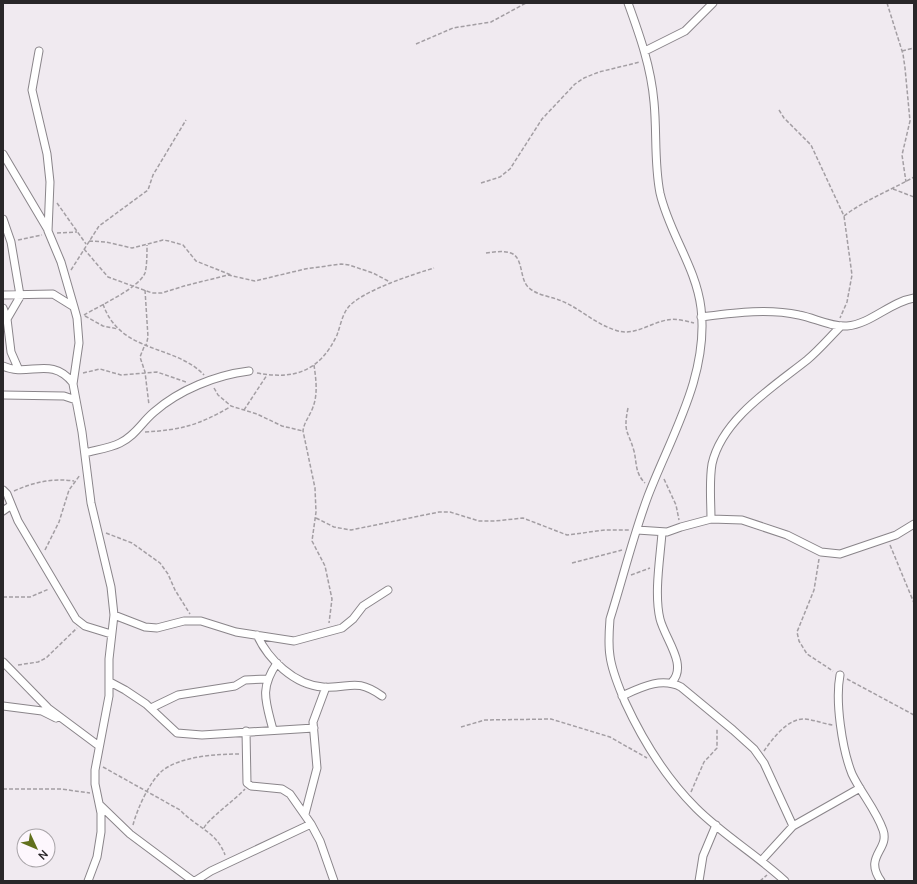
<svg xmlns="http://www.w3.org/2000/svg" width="917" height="884" font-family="Manrope,sans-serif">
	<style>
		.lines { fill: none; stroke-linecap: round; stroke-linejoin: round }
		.street-casing { stroke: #8a858a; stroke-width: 9 }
		.path { stroke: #a39ea3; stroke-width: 1.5; stroke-dasharray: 4 2; stroke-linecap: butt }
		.street { stroke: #fff; stroke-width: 7 }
	</style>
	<rect width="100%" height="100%" fill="#f0eaf0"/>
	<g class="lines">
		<defs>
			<path id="street" d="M628,3C640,36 651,67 654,102C657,132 654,163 660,193C669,233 696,267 701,308C709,375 671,436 648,496C633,536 623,578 610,619C609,632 608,644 610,656C612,672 619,687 625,702C643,741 665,777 696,808C723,835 757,855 785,881
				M39,51L32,90L47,154L50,182L48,231L61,262L74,307
				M645,51L685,31L713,3
				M3,154L48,230
				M3,219L11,242L20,295
				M3,295L53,294L74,307L77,318L79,343L73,384L82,432L91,503L111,587L114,615L109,659V696L95,770V784L101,813V832L97,857L88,881
				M3,308L7,319L11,352L18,368
				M701,317C733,313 767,308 799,315C815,318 830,327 847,326C871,324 890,302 914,298
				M7,319L21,295
				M3,366C28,378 51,355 73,383
				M3,395L64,396L76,400
				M85,453C96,450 110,448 120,443C136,435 141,423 154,412C179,390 216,375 249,371
				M3,490L7,494L18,521L76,619L85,626L111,634
				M3,511L10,506
				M711,519C711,502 709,482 712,464C722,419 773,387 807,360C819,350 830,337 841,326
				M637,530L667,532L681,527L711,519L742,520L787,535L821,552L840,554L896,535L914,524
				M662,533C660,559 654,594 660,619C665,639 688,665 672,682
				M114,615L145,627L157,628L184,621H201L236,632L294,641L342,628L353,619L363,606L388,590
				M257,635C268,659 294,685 323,687C350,689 355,677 382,696
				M3,662L48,708L99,746
				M840,675C835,701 842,749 852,774C861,793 876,810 883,830C890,850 863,856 881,881
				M110,682L125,690L146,704L177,733L202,735L314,728
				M622,696C642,687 661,677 681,687L733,730L754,749L764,763L793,826
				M3,706L42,711L56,718
				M151,708L178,695L235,686L245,680L267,679
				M273,730C266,702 259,689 277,663
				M246,731L247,783L251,786L282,789L290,794L311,824L320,841L334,881
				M100,805L130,834L193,881
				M305,814L317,768L313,722L326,687
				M762,860L793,826L860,788
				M195,881L211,871L311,824
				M699,881L703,856L716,825"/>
		</defs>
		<!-- street casing -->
		<use href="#street" class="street-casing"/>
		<!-- path -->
		<path class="path" d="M607,3H619
			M887,3L903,54L905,68L910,121L902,155L906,182
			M416,44L453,28L491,22L526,3
			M902,51L914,48
			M779,110L784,118L811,145L844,216L852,275L847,302L840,318
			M481,183L500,177L510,169L542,119L575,84L584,78L599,72L640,62
			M893,189L914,197
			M57,203L86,244
			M844,216C865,200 891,190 914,177
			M57,233L77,232
			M18,240L42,235
			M89,241L106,242L132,248L163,240L169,241L183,245L196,261L231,275
			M84,249L108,277L152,293H162L184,286L228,275L255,281L305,269L341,264L349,265L373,273L390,282
			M486,253C495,252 505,250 513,254C523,260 520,279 528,287C536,295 549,296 559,300C579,307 593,323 615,330C633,337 650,323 667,320C675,318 686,321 694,323
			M71,270L99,226L148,190L153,175L186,120
			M145,290L148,337L146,346
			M103,304C120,354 175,344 204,375
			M84,315C99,306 139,288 145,273C147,266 147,253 147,245
			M85,316L103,326L118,329
			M144,347L140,357L145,372L149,405
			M314,365C316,379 318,394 313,407C310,416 304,422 303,431L315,488L316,512L312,541L325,566L332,599L329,623
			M83,373L100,369L121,375L157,372L186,382
			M257,373C295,380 320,371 337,335C340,327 342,316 347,309C358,292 414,274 434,268
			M214,388L218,395L231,406L257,414L282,426L303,431
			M628,408C623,433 628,430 634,451C637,464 635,473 645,483
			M244,410L267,375
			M145,432C181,430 199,425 230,407
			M664,479L676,505L679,520
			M14,491C34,482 53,478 74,481
			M316,518L334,527L351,530L439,512H450L479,521H495L523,518L567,535L605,530H629
			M106,533L132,543L160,563L168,574L175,590L190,614
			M890,545L914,603
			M45,550L59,522L69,490L80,475
			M819,559L814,590L797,632L799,641L807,654L833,671
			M572,563L622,550
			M631,575L650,568
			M3,597H30L49,589
			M18,665L38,662L46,658L77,628
			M847,679L914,715
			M461,727L485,720L551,719L610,737L647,758
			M764,751C773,738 788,718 805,719C815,720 824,724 833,725
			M103,767L180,810C196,827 217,832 225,855
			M3,789H61L90,793
			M691,792L704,762L717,748V728
			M133,825C137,809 150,781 162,771C180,756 218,754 240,754
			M204,828C206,821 237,798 245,789
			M760,881L767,875"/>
		<!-- street -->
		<use href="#street" class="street"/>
	</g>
	<!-- border -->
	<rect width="917" height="884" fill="none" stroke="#292729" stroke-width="8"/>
	<!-- north arrow -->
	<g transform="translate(36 848) rotate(134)"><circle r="19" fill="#fdf7fd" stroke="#a8a4a8"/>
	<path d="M0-3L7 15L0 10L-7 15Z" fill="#61701c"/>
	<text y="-6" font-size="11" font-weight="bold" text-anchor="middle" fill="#292729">N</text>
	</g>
</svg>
